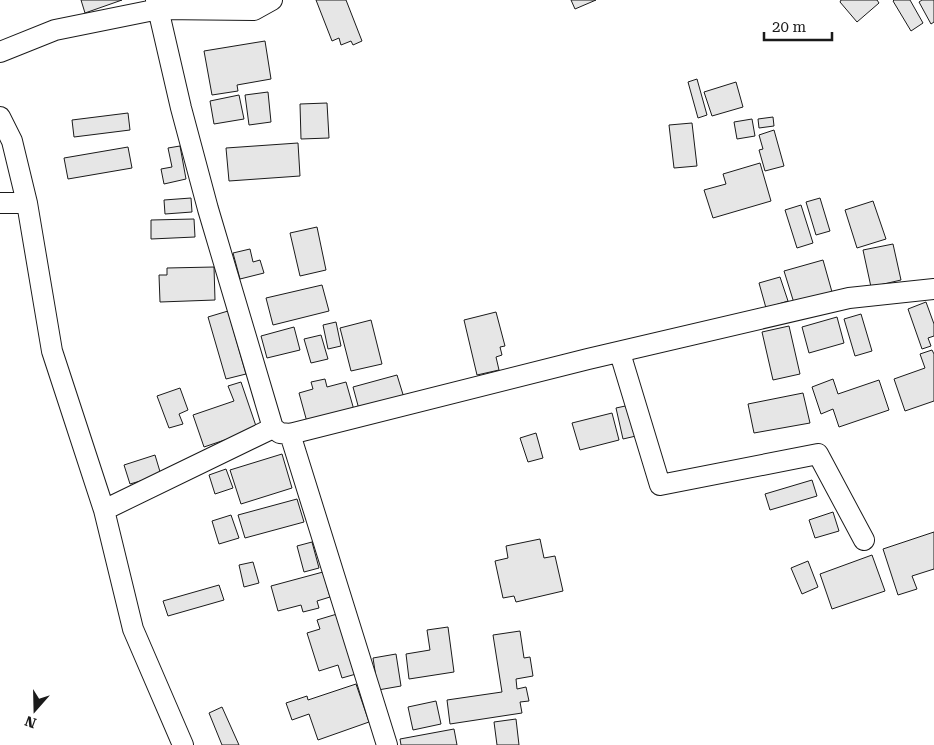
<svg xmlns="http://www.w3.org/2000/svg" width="934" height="745" font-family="'Roboto Serif',serif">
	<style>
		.building { fill: #e6e6e6; stroke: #1a1a1a }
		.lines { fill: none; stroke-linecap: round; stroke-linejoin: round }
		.minor-casing { stroke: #1a1a1a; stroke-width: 22 }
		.minor { stroke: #fff; stroke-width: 20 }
	</style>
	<rect width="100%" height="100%" fill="#fff"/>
	<!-- building -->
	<path class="building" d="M81,0H122L85,13Z
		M316,0H346L362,41L353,45L351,41L341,45L339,38L332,41Z
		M571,0H596L575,9Z
		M841,0H877L879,3L857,22L840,2Z
		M894,0H910L923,23L911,31L893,1Z
		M922,0H934V22L931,24L919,2Z
		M265,41L271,79L237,85L238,91L212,95L204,51Z
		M697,79L707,115L698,118L688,82Z
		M736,82L743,107L712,116L704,92Z
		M268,92L271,122L249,125L245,95Z
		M239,95L244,119L214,124L210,101Z
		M327,103L329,138L301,139L300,104Z
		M128,113L130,130L74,137L72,120Z
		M773,117L774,126L759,128L758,119Z
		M752,119L755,136L737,139L734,122Z
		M692,123L697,166L674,168L669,125Z
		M774,130L784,166L765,171L759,150L763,149L759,135Z
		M298,143L300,176L229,181L226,148Z
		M180,146L186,179L164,184L161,169L172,167L168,148Z
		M128,147L132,168L68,179L64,158Z
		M760,163L771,201L713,218L704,190L726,184L723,174Z
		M191,198L192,212L165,214L164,200Z
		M820,198L830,231L816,235L806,202Z
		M873,201L886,239L857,248L845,210Z
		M801,205L813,243L797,248L785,210Z
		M194,219L195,237L151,239V220Z
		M317,227L326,270L300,276L290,233Z
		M893,244L901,280L871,287L863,250Z
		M250,249L253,262L260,260L264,273L240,279L233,253Z
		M823,260L832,292L794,303L784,271Z
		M214,267L215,300L160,302L159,275H167V268Z
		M780,277L788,301L766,308L759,283Z
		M322,285L329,311L273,325L266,298Z
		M926,302L934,324V336L928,338L931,346L922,349L908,309Z
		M228,311L246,374L226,379L208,317Z
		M496,312L505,346L500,347L502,355L496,357L499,370L477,375L464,320Z
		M861,314L872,351L855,356L844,319Z
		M837,317L844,343L809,353L802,327Z
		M371,320L382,364L351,371L340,328Z
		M336,322L341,346L328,349L323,325Z
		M789,326L800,374L773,380L762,332Z
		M294,327L300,350L267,358L261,336Z
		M321,335L328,359L311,363L304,339Z
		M932,350L934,354V401L905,411L894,379L925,368L920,354Z
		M397,375L405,401L360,413L353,387Z
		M325,379L327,387L346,382L354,410L307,422L299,393L313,389L311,382Z
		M833,379L838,394L879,380L889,410L839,427L833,409L821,414L812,387Z
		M241,382L257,429L204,447L193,415L234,401L228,386Z
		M180,388L188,410L179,414L183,424L169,428L157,396Z
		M803,393L810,423L754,433L748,404Z
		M630,405L636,436L623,439L616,408Z
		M612,413L619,440L580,450L572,423Z
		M536,433L543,458L528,462L520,438Z
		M282,454L292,488L241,504L230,470Z
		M155,455L161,475L130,484L124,465Z
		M226,469L233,488L215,494L209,475Z
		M812,480L817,496L770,510L765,494Z
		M297,499L304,522L245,538L238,515Z
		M833,512L839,531L815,538L809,520Z
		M231,515L239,538L219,544L212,521Z
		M934,532V569L912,576L917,589L898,595L883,549Z
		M540,539L544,558L555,556L563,591L516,602L514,596L503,598L495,561L508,558L506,546Z
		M312,542L319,568L304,572L297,546Z
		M872,555L885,591L832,609L820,574Z
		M808,561L818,587L802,594L791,568Z
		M253,562L259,583L244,587L239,565Z
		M323,572L330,597L317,601L319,608L303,612L301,605L278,611L271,586Z
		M219,585L224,600L168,616L163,601Z
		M337,614L356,674L342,678L338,665L319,671L307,633L320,629L317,620Z
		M448,627L454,672L409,679L406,654L430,650L427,630Z
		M520,631L524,658L530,657L533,676L516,679L517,689L526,687L529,701L520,702L522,713L450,724L447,700L502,692L493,635Z
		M396,654L401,686L378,690L373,658Z
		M356,684L369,722L318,740L309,714L292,720L286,703L307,696L308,700Z
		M436,701L441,724L413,730L408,707Z
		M222,707L239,745H222L209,713Z
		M516,719L519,745H497L494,722Z
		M454,729L457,745H401L400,739Z"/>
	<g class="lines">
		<defs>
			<path id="minor" d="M156,0L181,108L208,209L273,428L280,433L290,434L588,359L849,298L934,289
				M0,52L55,30L159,9L254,10L272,0
				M0,117L12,141L27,203L52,351L104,510L133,629L183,745
				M0,203H27
				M620,353L660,485L818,454L864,540
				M290,434L387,745
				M104,510L273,428"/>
		</defs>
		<!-- minor casing -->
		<use href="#minor" class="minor-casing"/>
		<!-- minor -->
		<use href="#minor" class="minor"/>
	</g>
	<!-- north arrow -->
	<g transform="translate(35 710) rotate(200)" stroke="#ffffff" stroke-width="4" paint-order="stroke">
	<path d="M0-4L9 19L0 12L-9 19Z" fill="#1a1a1a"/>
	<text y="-8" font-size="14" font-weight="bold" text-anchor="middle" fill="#1a1a1a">N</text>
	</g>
	<!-- scale -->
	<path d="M764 32v8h68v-8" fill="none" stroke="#1a1a1a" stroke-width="2.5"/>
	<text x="772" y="32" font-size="15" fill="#1a1a1a" stroke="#ffffff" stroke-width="4" paint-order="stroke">20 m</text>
</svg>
